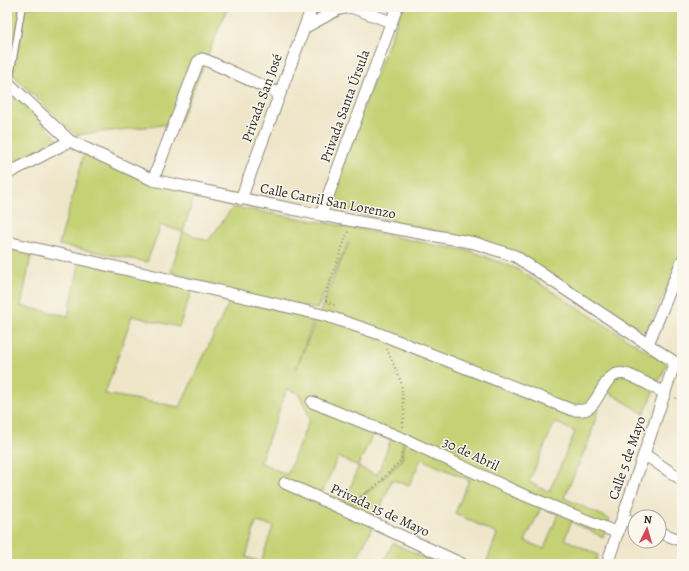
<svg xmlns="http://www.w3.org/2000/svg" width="689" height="571" font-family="Alegreya,serif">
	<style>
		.green { fill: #c4d274; stroke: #787e50; fill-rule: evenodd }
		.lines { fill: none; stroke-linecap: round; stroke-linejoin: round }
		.service-casing { stroke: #8d887a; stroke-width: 8 }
		.minor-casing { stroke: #8d887a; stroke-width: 13 }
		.path { stroke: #8d887a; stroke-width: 2; stroke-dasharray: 1 3; stroke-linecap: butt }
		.service { stroke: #fff; stroke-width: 5.5 }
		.minor { stroke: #fff; stroke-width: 11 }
		.labels { text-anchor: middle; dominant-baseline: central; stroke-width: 3; stroke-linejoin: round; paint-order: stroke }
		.street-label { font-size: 14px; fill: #2b2b2b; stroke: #fbf7ec }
	</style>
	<rect width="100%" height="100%" fill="#fbf7ec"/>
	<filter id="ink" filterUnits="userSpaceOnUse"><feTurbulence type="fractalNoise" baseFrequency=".025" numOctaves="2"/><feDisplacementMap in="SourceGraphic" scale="8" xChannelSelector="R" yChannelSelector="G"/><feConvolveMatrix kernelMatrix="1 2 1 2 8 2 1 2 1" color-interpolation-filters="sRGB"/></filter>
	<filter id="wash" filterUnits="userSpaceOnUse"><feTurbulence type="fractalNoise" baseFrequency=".012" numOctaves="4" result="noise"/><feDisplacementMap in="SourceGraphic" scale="16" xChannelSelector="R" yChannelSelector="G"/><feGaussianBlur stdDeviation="0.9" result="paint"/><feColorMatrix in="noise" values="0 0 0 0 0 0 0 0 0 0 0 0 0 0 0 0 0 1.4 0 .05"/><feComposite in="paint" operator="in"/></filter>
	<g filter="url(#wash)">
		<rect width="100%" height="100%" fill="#efe6ca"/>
		<!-- green -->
		<path class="green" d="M7,7H228L179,123L76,135L19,81L7,67Z
			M403,7H682V259L645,332L560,280L476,240L346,211L330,191Z
			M7,88L59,140L57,148L7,178Z
			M84,154L195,192L183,232L208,241L233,207L355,228L434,245L471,251L515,268L667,364L644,414L604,389L590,438L564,498L610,519L603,537L571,522L565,539L598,555L595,564H486L497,534L455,513L469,480L421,459L409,485L392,480L376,519L348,507L376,486L402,460L404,434L401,460L375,486L342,509L374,524L354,564L335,557L333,564H7V245L32,251L21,306L68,316L80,261L192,290L179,327L132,316L105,394L180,407L232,296L316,314L296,369L349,242L317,309L234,293L171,272L183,232L161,225L147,262L59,245ZM287,389L299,394L310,418L287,475L260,462ZM555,422L575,432L549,492L529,482ZM373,434L391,439L377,475L358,467L346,500L322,493L338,457L358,466ZM543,504L558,514L544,549L525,541ZM256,522L273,526L261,562L246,557Z
			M393,543L438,564H382Z"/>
	</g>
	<g filter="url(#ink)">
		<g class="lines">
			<defs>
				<path id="service" d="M9,84L22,7"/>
				<path id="minor" d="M304,28L339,9L351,7L391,22
					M7,82L70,141L153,180L321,215L475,243L515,256L682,367
					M7,174L70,141
					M153,180L198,62L202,59L208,61L280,94
					M241,199L312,7
					M321,215L397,7
					M7,242L327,316L380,334L572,410C576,410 583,411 587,409C602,401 604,366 629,375C641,380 653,387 665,393
					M648,344L682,261
					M312,402L404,439L519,493L618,533
					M644,454L682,480
					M285,483L343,509L462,564
					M623,518L635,523
					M659,532L682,541
					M607,564L675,362"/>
			</defs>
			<!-- service casing -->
			<use href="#service" class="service-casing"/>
			<!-- minor casing -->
			<use href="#minor" class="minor-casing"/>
			<!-- path -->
			<path class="path" d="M326,301L334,305
				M326,301L327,290L348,231
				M387,349L401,382L404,411L403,427
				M675,398L682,399
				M354,501L376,486L401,460L402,451"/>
			<!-- service -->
			<use href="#service" class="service"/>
			<!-- minor -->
			<use href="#minor" class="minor"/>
		</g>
	</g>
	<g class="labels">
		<!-- street labels -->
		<g class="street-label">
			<text transform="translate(262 98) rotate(-70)">Privada San José</text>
			<text transform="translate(345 106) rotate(-70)">Privada Santa Úrsula</text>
			<text transform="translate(328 201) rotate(11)">Calle Carril San Lorenzo</text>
			<text transform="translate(471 454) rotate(25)">30 de Abril</text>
			<text transform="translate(627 458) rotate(-71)">Calle 5 de Mayo</text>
			<text transform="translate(380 510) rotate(25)">Privada 15 de Mayo</text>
		</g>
	</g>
	<!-- margin -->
	<rect width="689" height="571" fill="none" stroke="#fbf7ec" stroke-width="24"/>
	<!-- north arrow -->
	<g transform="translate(647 529) rotate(5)"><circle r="19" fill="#fbf7ec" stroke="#a8a59f"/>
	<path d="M0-3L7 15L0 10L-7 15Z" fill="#d1495b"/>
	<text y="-6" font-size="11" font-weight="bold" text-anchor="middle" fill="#2b2b2b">N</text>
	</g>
</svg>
